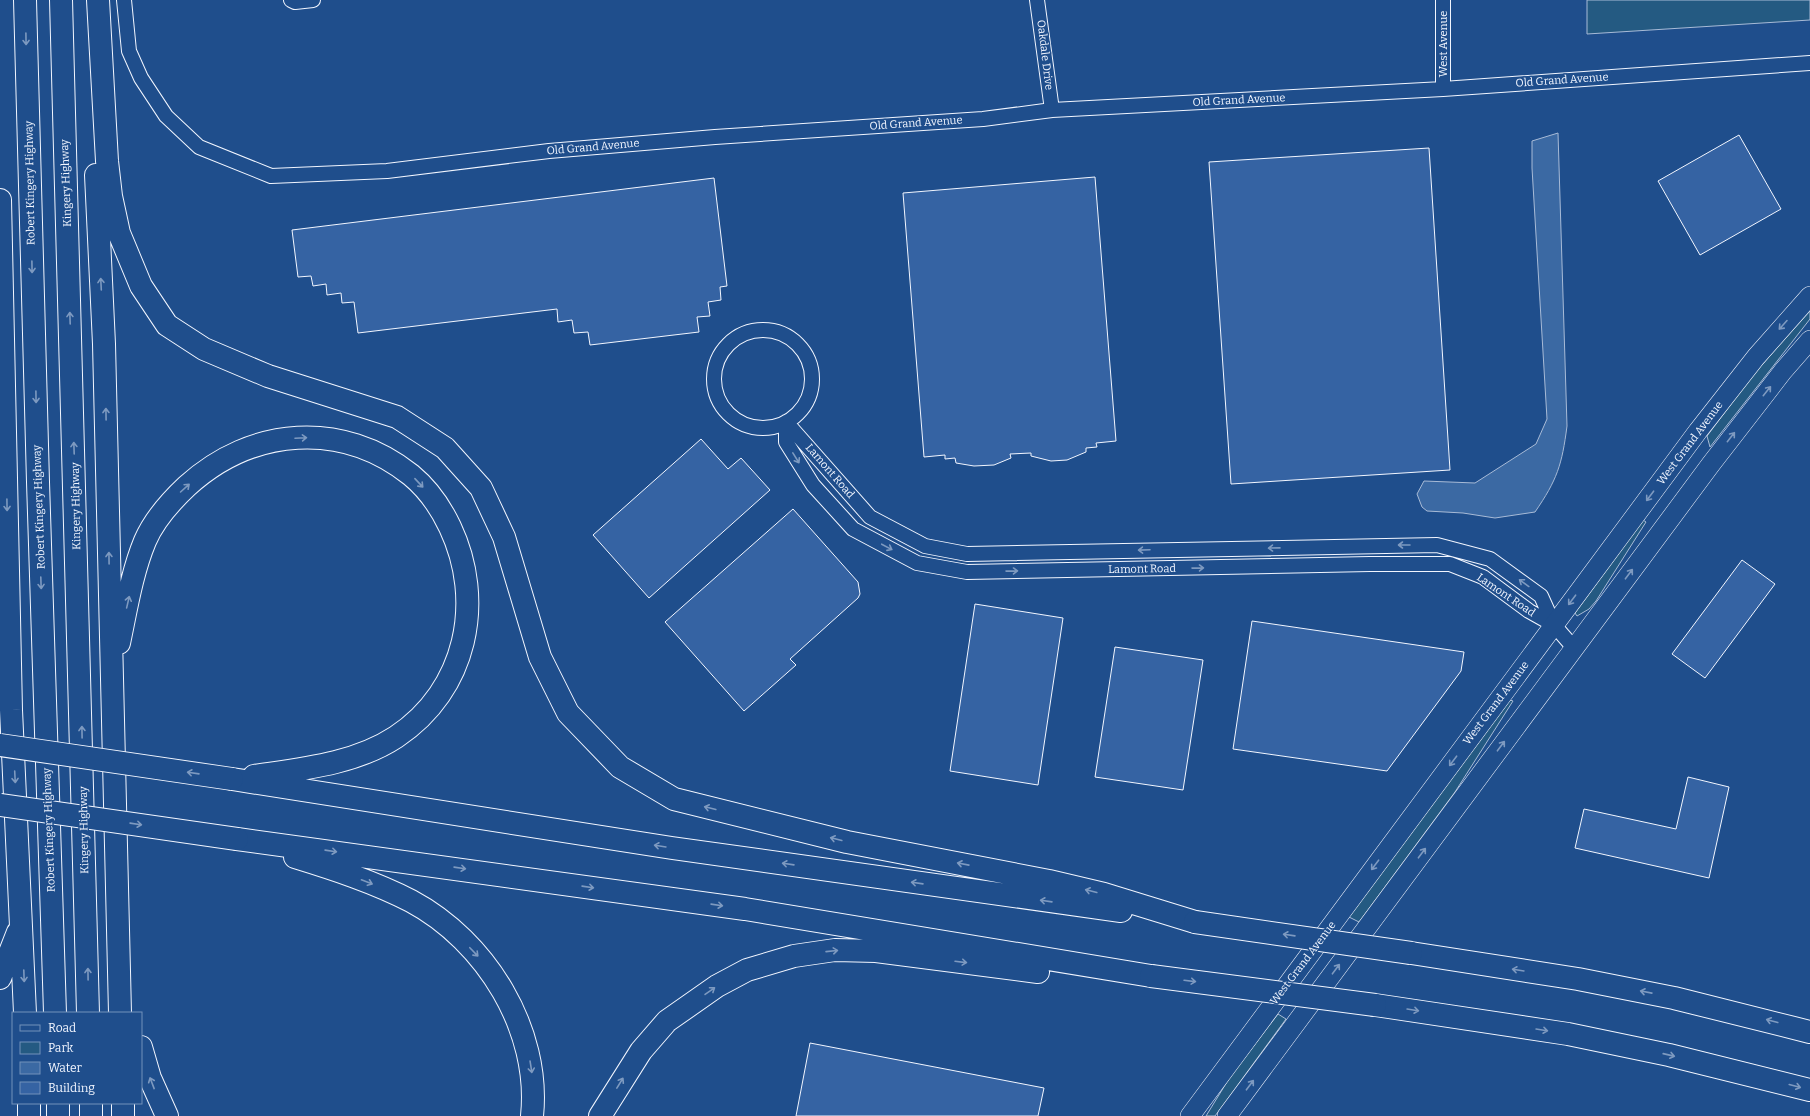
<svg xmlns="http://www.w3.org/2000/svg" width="1810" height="1116" font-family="Bitter,serif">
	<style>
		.green { fill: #245a82; stroke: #a8bbd7 }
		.water { fill: #3b69a3; stroke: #a8bbd7 }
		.building { fill: #3563a3; stroke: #f2f6ff }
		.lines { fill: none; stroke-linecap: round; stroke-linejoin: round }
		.street-casing { stroke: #f2f6ff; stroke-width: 16 }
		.secondary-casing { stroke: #f2f6ff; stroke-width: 20 }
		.highway-casing { stroke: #f2f6ff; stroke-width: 24 }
		.street { stroke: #1f4e8c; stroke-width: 14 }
		.secondary { stroke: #1f4e8c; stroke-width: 19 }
		.highway { stroke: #1f4e8c; stroke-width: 22 }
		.highway-bridge-casing { stroke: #f2f6ff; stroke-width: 24; stroke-linecap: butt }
		.highway-bridge { stroke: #1f4e8c; stroke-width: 22 }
		.oneway { stroke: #7e9ac0 }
		.labels { text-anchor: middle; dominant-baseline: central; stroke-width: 3; stroke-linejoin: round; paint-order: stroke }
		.street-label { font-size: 11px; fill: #f2f6ff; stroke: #1f4e8c }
	</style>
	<rect width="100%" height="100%" fill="#1f4e8c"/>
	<!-- green -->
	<path class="green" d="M1587,0H1810V20L1587,34Z
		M1810,311V319L1710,447L1707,436L1752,376Z
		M1643,520L1646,522L1596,601L1589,609L1577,616L1575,613Z
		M1510,700L1513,701L1455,792L1359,922L1349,917Z
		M1278,1014L1286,1019L1215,1116H1206L1230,1077Z"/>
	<!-- water -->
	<path class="water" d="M1558,133L1567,426C1562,465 1557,480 1535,512L1495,518L1463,513L1427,511L1422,507L1417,494L1424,481L1475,483L1536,444L1547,419L1532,168V141Z"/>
	<!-- building -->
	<path class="building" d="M1739,135L1781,209L1700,255L1658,181Z
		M1429,148L1450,470L1231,484L1209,162Z
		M1095,177L1116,441L1096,443L1097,447L1086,448V452L1067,460L1051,461L1031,456V453L1010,454L1011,458L994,465L974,466L956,463L955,458L945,459V455L924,457L903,193Z
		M714,178L727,286L720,287L721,300L708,302L710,316L697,317L699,332L590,345L588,332L574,333L572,320L558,322L557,309L358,333L354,302L342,303L341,293L327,295L326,284L313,286L311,276L298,277L292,230Z
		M701,439L728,469L741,458L770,490L649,598L593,535Z
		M793,509L858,582L860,594L858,598L790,659L796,665L744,711L665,622Z
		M1742,560L1775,584L1705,678L1672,654Z
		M975,604L1063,618L1038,785L950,771Z
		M1252,621L1464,652L1461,671L1387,771L1233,749Z
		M1115,647L1203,660L1183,790L1095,777Z
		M1688,777L1729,787L1709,878L1575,848L1584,809L1676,829Z
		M810,1043L1044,1088L1038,1116H796Z"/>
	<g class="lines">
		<defs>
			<path id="street" d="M124,0L129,51L141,78L166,116L199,147L271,176L387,171L549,151L715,137L983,119L1052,110L1443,89L1810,63
				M291,0L295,2L313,0
				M1037,0L1052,110
				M1443,89V0
				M714 379a49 49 0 1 1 98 0a49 49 0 1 1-98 0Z
				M786,422L870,517L925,546L967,554L1437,545L1490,559L1541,596L1554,625L1574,648
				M786,422V442L813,485L853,529L917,563L967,572L1370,564H1450L1483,577L1529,611L1554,625"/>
			<path id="secondary" d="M1190,1116L1698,431L1756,357L1810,296
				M1227,1116L1711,464L1783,371L1810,340"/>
			<path id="highway" d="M25,0L38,482L55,1013
				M61,0L88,1013
				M98,0L107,161L111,196L119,233L141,286L167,325L204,349L268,376L397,417L445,448L481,488L504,537L540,657L568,713L620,767L674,799L847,842L1049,881L1104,894L1195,922
				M96,175L104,344L120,1013
				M0,200L11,710L25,1013
				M119,643C126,610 132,572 145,541C154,520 171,501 187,486C252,427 342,420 411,475C428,489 441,508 450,527C485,601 467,690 396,737C355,764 302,769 254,776
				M232,779L672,848L1121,911
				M237,839L745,909L1151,976
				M295,857C334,869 374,882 411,901C486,941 541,1030 532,1116
				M1411,953L1578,979L1674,998L1810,1032
				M0,978L18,932
				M1375,1005L1568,1034L1669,1055L1810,1090
				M141,1047L150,1078L167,1116
				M29,1103V1116
				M58,1103V1116
				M91,1103V1116
				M123,1103V1116
				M600,1116L641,1051L667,1021L717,986L747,970L794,956L835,950L876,951L1038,972"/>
		</defs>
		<!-- street casing -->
		<use href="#street" class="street-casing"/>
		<!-- secondary casing -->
		<use href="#secondary" class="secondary-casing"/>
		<!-- highway casing -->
		<use href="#highway" class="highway-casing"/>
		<!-- street -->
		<use href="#street" class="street"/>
		<!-- secondary -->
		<use href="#secondary" class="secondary"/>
		<!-- highway -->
		<use href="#highway" class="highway"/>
		<defs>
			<path id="highway-bridge" d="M0,745L232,779
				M0,805L237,839
				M1195,922L1411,953
				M1151,976L1375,1005"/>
		</defs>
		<!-- highway-bridge casing -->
		<use href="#highway-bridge" class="highway-bridge-casing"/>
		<!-- highway-bridge -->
		<use href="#highway-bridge" class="highway-bridge"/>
	</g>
	<!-- one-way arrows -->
	<defs><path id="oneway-shaft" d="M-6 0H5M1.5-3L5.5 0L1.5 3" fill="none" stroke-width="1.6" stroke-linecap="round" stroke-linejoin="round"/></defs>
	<g class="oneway">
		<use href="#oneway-shaft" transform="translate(26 39) rotate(89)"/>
		<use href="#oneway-shaft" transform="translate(32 267) rotate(89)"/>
		<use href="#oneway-shaft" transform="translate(101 284) rotate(-93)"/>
		<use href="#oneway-shaft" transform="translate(70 318) rotate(-92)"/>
		<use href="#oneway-shaft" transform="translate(1783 325) rotate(132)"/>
		<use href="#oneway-shaft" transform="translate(1767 391) rotate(-51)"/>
		<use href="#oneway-shaft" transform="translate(36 397) rotate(89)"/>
		<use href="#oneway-shaft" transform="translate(106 414) rotate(-91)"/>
		<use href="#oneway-shaft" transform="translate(1731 437) rotate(-52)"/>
		<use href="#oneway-shaft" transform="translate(301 438) rotate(-3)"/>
		<use href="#oneway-shaft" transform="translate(74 448) rotate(-92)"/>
		<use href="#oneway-shaft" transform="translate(796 458) rotate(58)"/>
		<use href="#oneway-shaft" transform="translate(419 483) rotate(47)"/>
		<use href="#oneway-shaft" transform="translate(185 488) rotate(-42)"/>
		<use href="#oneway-shaft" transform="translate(1650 496) rotate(127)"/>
		<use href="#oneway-shaft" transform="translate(7 505) rotate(89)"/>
		<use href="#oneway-shaft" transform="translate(1404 545) rotate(180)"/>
		<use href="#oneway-shaft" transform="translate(887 547) rotate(28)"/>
		<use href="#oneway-shaft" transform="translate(1274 548) rotate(179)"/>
		<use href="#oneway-shaft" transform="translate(1144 550) rotate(178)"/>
		<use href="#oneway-shaft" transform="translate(109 558) rotate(-91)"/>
		<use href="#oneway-shaft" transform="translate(1198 568) rotate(-1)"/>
		<use href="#oneway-shaft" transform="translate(1012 571) rotate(-1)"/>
		<use href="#oneway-shaft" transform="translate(1629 574) rotate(-53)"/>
		<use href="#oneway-shaft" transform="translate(41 583) rotate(88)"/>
		<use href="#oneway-shaft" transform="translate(1524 583) rotate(-144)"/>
		<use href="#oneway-shaft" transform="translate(1572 600) rotate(127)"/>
		<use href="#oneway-shaft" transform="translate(128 602) rotate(-77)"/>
		<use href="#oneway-shaft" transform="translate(82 732) rotate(-91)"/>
		<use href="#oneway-shaft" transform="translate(1501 746) rotate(-53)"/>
		<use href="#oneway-shaft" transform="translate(1453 761) rotate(127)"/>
		<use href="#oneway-shaft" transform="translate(193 773) rotate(-172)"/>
		<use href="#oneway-shaft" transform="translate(15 777) rotate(87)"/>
		<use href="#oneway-shaft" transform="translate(710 808) rotate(-166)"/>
		<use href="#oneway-shaft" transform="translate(136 824) rotate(8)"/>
		<use href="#oneway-shaft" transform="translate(836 839) rotate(-166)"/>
		<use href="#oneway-shaft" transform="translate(660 846) rotate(-171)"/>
		<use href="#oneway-shaft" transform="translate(331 851) rotate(8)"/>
		<use href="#oneway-shaft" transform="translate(1422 853) rotate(-53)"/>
		<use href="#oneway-shaft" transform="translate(788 864) rotate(-172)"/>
		<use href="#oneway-shaft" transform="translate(963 864) rotate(-169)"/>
		<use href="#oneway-shaft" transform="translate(1375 865) rotate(127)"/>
		<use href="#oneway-shaft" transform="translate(460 868) rotate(8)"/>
		<use href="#oneway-shaft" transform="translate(367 882) rotate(21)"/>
		<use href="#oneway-shaft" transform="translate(917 883) rotate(-172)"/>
		<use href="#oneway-shaft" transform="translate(588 887) rotate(8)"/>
		<use href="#oneway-shaft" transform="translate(1091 891) rotate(-166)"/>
		<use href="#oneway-shaft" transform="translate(1046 901) rotate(-172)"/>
		<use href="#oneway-shaft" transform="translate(717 905) rotate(8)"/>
		<use href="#oneway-shaft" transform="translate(1289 935) rotate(-172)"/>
		<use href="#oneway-shaft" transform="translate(832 951) rotate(-6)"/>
		<use href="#oneway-shaft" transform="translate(474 952) rotate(46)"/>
		<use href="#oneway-shaft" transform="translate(961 962) rotate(7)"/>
		<use href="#oneway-shaft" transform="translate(1336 969) rotate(-53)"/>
		<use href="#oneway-shaft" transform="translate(1518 970) rotate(-171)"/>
		<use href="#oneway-shaft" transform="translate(88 974) rotate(-91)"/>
		<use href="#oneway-shaft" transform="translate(24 976) rotate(88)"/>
		<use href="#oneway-shaft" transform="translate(1190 981) rotate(7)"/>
		<use href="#oneway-shaft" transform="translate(710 991) rotate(-35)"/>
		<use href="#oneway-shaft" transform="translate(1646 992) rotate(-169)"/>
		<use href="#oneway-shaft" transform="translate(1413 1010) rotate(9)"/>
		<use href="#oneway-shaft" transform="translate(1772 1021) rotate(-165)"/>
		<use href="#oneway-shaft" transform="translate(1542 1030) rotate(9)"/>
		<use href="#oneway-shaft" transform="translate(1669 1055) rotate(13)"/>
		<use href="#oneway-shaft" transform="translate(531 1067) rotate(81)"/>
		<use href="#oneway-shaft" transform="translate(152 1083) rotate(-111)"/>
		<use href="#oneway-shaft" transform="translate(620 1083) rotate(-58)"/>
		<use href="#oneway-shaft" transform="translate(1250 1085) rotate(-53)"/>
		<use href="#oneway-shaft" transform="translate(1795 1086) rotate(15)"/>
	</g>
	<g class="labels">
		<!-- street labels -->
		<g class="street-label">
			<text transform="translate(1443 44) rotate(-90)">West Avenue</text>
			<text transform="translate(1045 55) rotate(83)">Oakdale Drive</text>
			<text transform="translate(1562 80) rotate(-4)">Old Grand Avenue</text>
			<text transform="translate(1239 100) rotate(-3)">Old Grand Avenue</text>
			<text transform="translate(916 123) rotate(-4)">Old Grand Avenue</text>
			<text transform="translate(593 147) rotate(-5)">Old Grand Avenue</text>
			<text transform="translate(30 183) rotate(-91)">Robert Kingery Highway</text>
			<text transform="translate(66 183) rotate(-92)">Kingery Highway</text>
			<text transform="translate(1690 443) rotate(-53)">West Grand Avenue</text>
			<text transform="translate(830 471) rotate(49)">Lamont Road</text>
			<text transform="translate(76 506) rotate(-91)">Kingery Highway</text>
			<text transform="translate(39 507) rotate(-92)">Robert Kingery Highway</text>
			<text transform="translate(1142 569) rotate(-1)">Lamont Road</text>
			<text transform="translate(1506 595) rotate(34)">Lamont Road</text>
			<text transform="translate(1496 703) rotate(-53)">West Grand Avenue</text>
			<text transform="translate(49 830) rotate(-92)">Robert Kingery Highway</text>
			<text transform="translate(84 830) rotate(-91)">Kingery Highway</text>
			<text transform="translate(1303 963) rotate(-53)">West Grand Avenue</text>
		</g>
	</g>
	<!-- legend -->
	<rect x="12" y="1012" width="130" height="92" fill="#1f4e8c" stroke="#7391ba"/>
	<rect x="20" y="1025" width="20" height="6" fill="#1f4e8c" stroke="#7391ba"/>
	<text x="48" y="1032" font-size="12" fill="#f2f6ff">Road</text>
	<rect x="20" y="1042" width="20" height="12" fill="#245a82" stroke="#7391ba"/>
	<text x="48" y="1052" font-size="12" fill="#f2f6ff">Park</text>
	<rect x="20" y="1062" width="20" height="12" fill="#3b69a3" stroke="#7391ba"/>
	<text x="48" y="1072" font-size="12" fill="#f2f6ff">Water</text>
	<rect x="20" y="1082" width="20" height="12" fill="#3563a3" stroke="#7391ba"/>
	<text x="48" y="1092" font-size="12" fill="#f2f6ff">Building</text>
</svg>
